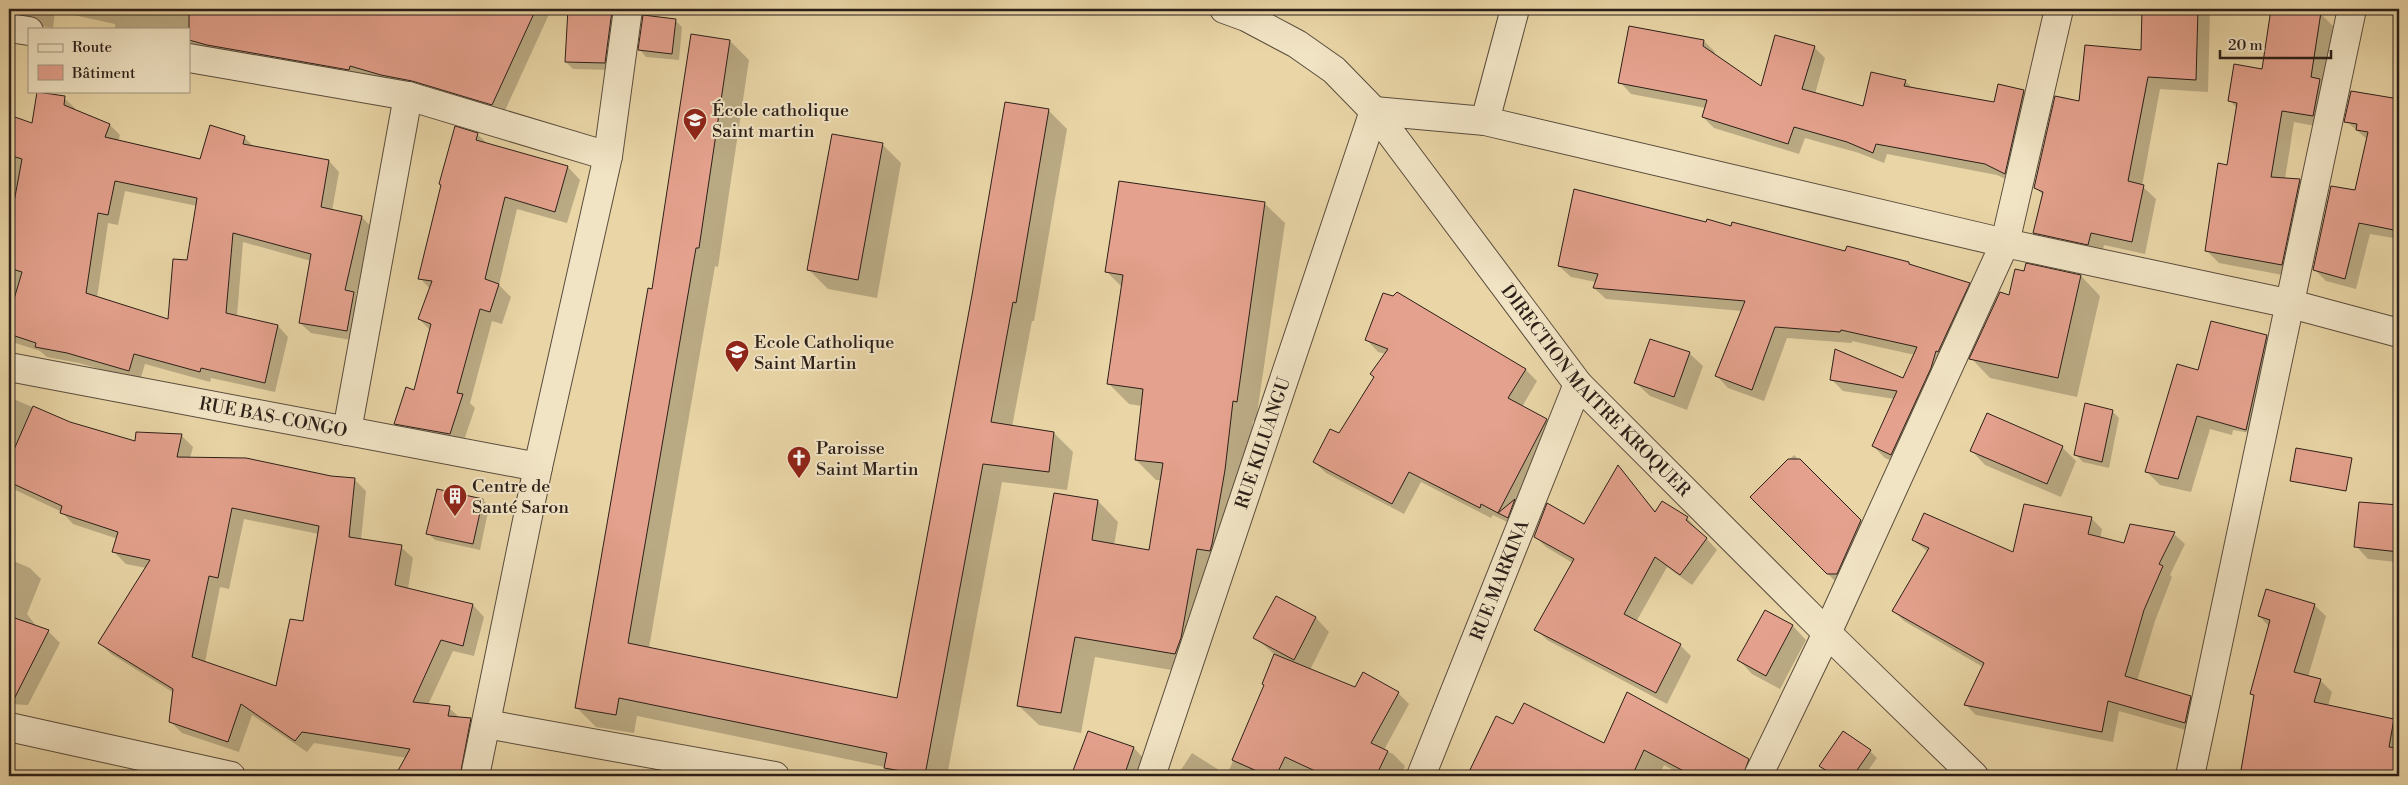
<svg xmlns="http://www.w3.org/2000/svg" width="2408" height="785" font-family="'Libre Bodoni',serif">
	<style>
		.shadow { fill: #0003; fill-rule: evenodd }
		.building { fill: #e4a18d; stroke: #2b1f18; fill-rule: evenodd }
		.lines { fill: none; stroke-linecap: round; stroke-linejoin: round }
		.minor-casing { stroke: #5a4c3c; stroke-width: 30 }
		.minor { stroke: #f1e4c5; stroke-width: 28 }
		.labels { text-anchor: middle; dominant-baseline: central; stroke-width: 4; stroke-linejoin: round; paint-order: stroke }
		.poi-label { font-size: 18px; fill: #2b1f18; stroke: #f1e4c5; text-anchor: start }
		.street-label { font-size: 18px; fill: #2b1f18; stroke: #f1e4c5 }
	</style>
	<rect width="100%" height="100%" fill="#e9d5a6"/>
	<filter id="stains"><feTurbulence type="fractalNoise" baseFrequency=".004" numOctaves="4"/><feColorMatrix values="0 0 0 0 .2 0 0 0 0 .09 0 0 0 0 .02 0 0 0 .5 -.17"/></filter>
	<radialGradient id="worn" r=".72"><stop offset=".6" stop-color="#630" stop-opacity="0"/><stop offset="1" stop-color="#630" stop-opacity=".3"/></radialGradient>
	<!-- shadow -->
	<path class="shadow" d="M9,9H550L551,10L503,115L189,47V29H115V24L55,11L53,28L9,20Z
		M569,9H603L618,19L611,70L573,69L566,62Z
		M2143,9H2210L2208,92L2160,89L2142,186L2156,199L2145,254L2104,245L2101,257L2047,245L2034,233L2043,195L2035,187L2080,103L2142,51Z
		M2272,9L2320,13L2333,26L2324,85L2326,128L2294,122L2285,179L2299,181L2312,193L2294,277L2219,263L2206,250L2228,166L2238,109L2229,100L2263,70Z
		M2399,9V40L2394,35Z
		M675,20L682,27L679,60L646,57L640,50Z
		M730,41L749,60L718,267L715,266L649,648L898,699L1048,110L1067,129L1034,321H1032L1012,427L1054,433L1073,452L1067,490L1002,482L947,776H894L885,767L637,716L634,733L596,727L577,708L653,291Z
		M1704,41L1715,52L1714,55L1761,88L1814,47L1825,58L1815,94L1863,107L1905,81L1913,88L1995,104L2024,91L2035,102L2016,184L1997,175L1887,154L1884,163L1859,153L1805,138L1799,154L1714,128L1703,117L1706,108L1631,94L1620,82Z
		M2352,92L2399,101V239L2370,234L2356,289L2326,281L2314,269L2356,191L2368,140L2346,121Z
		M64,98L75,108V111L110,125L120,135L118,142L201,161L244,137L255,148L329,161L339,172L332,211L362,217L372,228L356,296L364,304L357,341L311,333L300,323L311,261L243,242L237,316L278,326L288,337L275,392L211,378L210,382L145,364L140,381L79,363L47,357L40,351L9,341V223L13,208L9,207V116L33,125ZM125,191L197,206L188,262L170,320L97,298L108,223L118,225Z
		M456,128L478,135L488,144L568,167L580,180L567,223L517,209L499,285L511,297L502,324L492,321L470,403L475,408L462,446L407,436L395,423L415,392L431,331L419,319L430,289L420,278Z
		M882,144L901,163L877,298L828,289L809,270Z
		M1264,203L1285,223L1256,421H1253L1245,490L1195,674L1095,657L1081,733L1039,725L1018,705L1055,494L1098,501L1118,522L1114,545L1150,552L1161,480H1156L1136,460L1142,406L1129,404L1109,384L1122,287L1107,272Z
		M1707,224L1846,253L1909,263L1912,266L1969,284L1981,295L1903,466L1885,458L1873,446L1895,399L1843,391L1831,379H1904L1915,355L1852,341V343L1787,338L1764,401L1728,388L1717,376L1742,311L1606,299L1594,288L1596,282L1571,277L1559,266Z
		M2026,265L2081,276L2100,296L2077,397L1990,378L1971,358L2025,273Z
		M2266,337L2280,350L2262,435L2233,430L2232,435L2210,429L2191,492L2160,485L2147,472L2199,372Z
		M1367,340L1526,370L1537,381L1522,407L1546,420L1558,432L1509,523L1493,515L1491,518L1421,482L1404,514L1326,473L1314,462L1339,435L1375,378L1386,354L1378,352Z
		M1689,353L1703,366L1687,410L1650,396L1636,383Z
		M9,397L69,423L136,443L181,435L193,447L190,458L354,479L366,491L361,540L401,547L413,558L408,589L473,605L484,617L474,656L453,651L428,705L449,708L460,718L470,719L482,731L473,776H396L407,758L314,743L307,752L252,715L239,752L182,733L170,721L174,693L111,654L100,643L146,568L126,564L114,552L118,539L73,524L62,512L9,487ZM244,519L319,534L304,623L277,687L205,662L220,587L229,589Z
		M2112,411L2119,418L2109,468L2083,462L2076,455Z
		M2062,447L2076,461L2061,497L1985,465L1972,451Z
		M1794,455L1880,541L1853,599L1751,497Z
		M1618,467L1656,512L1687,518L1717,550L1692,585L1667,567L1636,622L1680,645L1691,656L1667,704L1547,640L1536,629L1573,563L1546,547L1535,536L1584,526Z
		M483,500L489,507L480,550L435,540L428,533Z
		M2360,503L2399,507V569L2396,566L2397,562L2368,559L2356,546Z
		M2091,518L2102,529L2100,539L2125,545L2131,526L2174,534L2185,544L2170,575L2172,577L2155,621L2137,681L2190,697L2201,707L2196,733L2119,711L2113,742L1976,715L1965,704L1983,667L1904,621L1894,611L1928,552L1913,540L2014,554Z
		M9,559L30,568L41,579L27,614L37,627L48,631L60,643L28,705L9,704Z
		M1276,597L1316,618L1329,632L1310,670L1356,688L1398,693L1409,704L1384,750L1393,754L1405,766L1401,776H1177L1192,753L1227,775L1265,686L1275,655L1255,637Z
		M2314,605L2326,616L2308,677L2320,680L2332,692L2328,706L2399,721V776H2244L2242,774L2255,697L2251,693L2269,626L2259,616Z
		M1766,611L1793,626L1806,640L1780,689L1752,674L1739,660Z
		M1497,718L1513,726L1604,745L1745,758L1758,771L1756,776H1684L1664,765L1659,776H1469Z
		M1088,732L1134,748L1147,762L1142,776H1073Z
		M1870,751L1877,758L1864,776H1821L1824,769L1821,766Z"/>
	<!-- building -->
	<path class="building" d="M189,9H536L492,105L412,81L381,75L350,66L349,70L207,45L189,40Z
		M568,9L612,11L605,63L565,62Z
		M2142,9H2198L2196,80L2148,77L2128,181L2144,185L2132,242L2091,233L2088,245L2033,233L2043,192L2034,188L2055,96L2079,101L2085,45L2141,50Z
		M2271,9H2299L2321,12L2311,77L2320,79L2313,116L2282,111L2271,177L2300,179L2282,265L2205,251L2218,163L2227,165L2237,103L2228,101L2234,64L2262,69Z
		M643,15L676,19L672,54L638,50Z
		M1629,26L1704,40L1703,46L1761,86L1775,35L1815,46L1802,89L1863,106L1871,72L1906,80L1904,86L1994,102L1998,84L2024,90L2005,174L1985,164L1876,144L1873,153L1847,142L1794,127L1788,144L1702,117L1707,100L1618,83Z
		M691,34L730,40L699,248H696L628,643L897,698L972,295L1005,102L1049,109L1016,303L1013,302L991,422L1054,432L1049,472L983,464L925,775L884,768L887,753L619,698L616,715L575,708L648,288L652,289Z
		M2351,91L2399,99V231L2359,223L2345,279L2313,270L2331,186L2355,190L2368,132L2356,130L2357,124L2344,122Z
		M37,92L65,96L64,105L110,124L105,137L200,159L210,125L245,136L243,144L329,160L321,207L362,216L345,290L354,292L347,331L299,323L311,254L233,233L226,313L278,325L265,383L201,368L200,372L134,354L129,371L67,353L35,347L36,343L9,334V316L22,272L9,268V229L22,159L9,155V115L32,123ZM115,181L197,198L187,260L173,259L168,319L86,293L98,213L108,215Z
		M455,126L478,133L476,140L568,166L555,212L505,197L485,279L499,284L490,312L480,309L457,393L463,394L450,434L394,424L406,387L414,390L431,324L418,319L432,281L418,279L441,185L439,184Z
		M832,134L883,143L858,280L807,270Z
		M1119,181L1265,202L1237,402L1233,401L1225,470L1212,544L1210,551L1197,549L1181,638L1175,654L1075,637L1061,713L1017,706L1054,493L1098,500L1092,540L1149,550L1163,463L1135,460L1143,389L1107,384L1123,275L1105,272Z
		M1574,189L1706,222L1707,219L1731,226L1732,222L1845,251L1847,246L1909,262V264L1970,283L1938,352L1936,351L1931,368L1891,455L1872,446L1897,391L1830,380L1835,349L1903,378L1917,347L1841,330L1840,332L1775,327L1752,390L1715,376L1745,301L1593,288L1598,274L1558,266Z
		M2026,263L2081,275L2058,378L1969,359L2000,292L2009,295L2015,269L2024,271Z
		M1397,292L1526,369L1508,398L1547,419L1498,513L1481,504L1480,508L1409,472L1392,504L1313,462L1330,429L1339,433L1374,377L1370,374L1388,349L1365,340L1383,293L1393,296Z
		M2211,321L2267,335L2246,430L2197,416L2178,479L2145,472L2177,364L2198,370Z
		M1650,339L1690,352L1674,397L1634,383Z
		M2085,403L2113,410L2102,462L2074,455Z
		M33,406L70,422L135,441L136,432L182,434L177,457L246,458L331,476L355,478L349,537L402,545L395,585L473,604L463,646L441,640L413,702L450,706L448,716L471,718L460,776H395L410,749L302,732L295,741L241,704L228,742L169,722L173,689L98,643L150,560L112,552L118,532L60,513L62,506L9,482V461ZM232,508L319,526L303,621L290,619L276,686L192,657L209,576L218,578Z
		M1987,413L2063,446L2047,484L1970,451Z
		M2296,448L2352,458L2346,491L2290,481Z
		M1788,459H1800L1861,520L1837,574H1827L1750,497Z
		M1618,465L1655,512L1662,501L1688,517L1686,520L1707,538L1680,575L1655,557L1624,614L1681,644L1656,693L1534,630L1574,559L1534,537L1547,503L1584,524Z
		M437,489L483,499L473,544L426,534Z
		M1515,499L1508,518L1498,513Z
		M2359,502L2399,505V552L2354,547Z
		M2024,504L2092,517L2088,534L2124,543L2130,524L2175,532L2159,564L2163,566L2144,610L2125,676L2191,696L2185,723L2108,701L2102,732L1964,705L1984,663L1892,611L1929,548L1912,540L1924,513L2013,552Z
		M2266,589L2315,604L2294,672L2321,679L2314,702L2394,719L2389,747L2399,748V776H2240L2254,695L2250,694L2270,620L2258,616Z
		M1276,596L1316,617L1294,660L1253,638Z
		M1765,610L1793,625L1766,676L1737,660Z
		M9,616L49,630L9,709Z
		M1274,654L1355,687L1363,672L1399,692L1371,743L1388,751L1376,776H1326L1285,757L1276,776H1268L1232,760L1264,685L1262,684Z
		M1627,692L1749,759L1743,776H1693L1644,750L1632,776H1467L1496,716L1513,724L1524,703L1604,743Z
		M1088,731L1134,747L1124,776H1071Z
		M1843,731L1871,750L1853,776H1835L1819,766Z"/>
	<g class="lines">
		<defs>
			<g id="minor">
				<path id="s1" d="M1224,9L1246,17L1297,44L1334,70L1374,111L1578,384L1827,633L1974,776"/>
				<path d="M9,28L29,31"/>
				<path d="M189,58L408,96L608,156"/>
				<path d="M1374,111L1485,121L2005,243L2291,304L2399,333"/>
				<path d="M1485,121L1515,9"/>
				<path id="s2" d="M9,367L538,467"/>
				<path d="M347,431L408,96"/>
				<path d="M486,724L775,776"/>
				<path d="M9,727L231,776"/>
				<path d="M475,776L538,467L608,156L628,9"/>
				<path id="s3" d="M1151,776L1374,111"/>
				<path id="s4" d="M1421,776L1578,384"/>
				<path d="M1758,776L1827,633L2005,243L2059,9"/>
				<path d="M2190,776L2352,9"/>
			</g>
		</defs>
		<!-- minor casing -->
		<use href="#minor" class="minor-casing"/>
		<!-- minor -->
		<use href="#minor" class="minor"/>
	</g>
	<!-- icons -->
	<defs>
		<symbol id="school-pin" viewBox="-11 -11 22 30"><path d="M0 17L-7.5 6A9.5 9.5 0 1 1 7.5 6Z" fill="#8f2418" stroke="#f1e4c5"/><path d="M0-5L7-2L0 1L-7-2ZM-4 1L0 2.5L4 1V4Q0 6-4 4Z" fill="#fff"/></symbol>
		<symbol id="church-pin" viewBox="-11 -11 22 30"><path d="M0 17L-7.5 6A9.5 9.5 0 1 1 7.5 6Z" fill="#8f2418" stroke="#f1e4c5"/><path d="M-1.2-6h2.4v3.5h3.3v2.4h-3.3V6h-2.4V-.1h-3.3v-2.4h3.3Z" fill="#fff"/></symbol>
		<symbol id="building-pin" viewBox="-11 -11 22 30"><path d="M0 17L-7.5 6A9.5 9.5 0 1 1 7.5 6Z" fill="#8f2418" stroke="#f1e4c5"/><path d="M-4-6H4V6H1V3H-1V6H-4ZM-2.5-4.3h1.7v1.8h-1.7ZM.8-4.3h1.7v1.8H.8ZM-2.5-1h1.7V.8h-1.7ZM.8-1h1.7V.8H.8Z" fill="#fff"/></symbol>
	</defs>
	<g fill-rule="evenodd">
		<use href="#school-pin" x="681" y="106" width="28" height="38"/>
		<use href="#school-pin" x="723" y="338" width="28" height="38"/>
		<use href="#church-pin" x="785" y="444" width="28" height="38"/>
		<use href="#building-pin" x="441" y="482" width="28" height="38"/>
	</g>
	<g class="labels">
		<!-- poi labels -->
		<g class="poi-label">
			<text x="712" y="110">École catholique<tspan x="712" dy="21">Saint martin</tspan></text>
			<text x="754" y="342">Ecole Catholique<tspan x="754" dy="21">Saint Martin</tspan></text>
			<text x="816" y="448">Paroisse<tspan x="816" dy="21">Saint Martin</tspan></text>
			<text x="472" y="486">Centre de<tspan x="472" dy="21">Santé Saron</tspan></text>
		</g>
		<!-- street labels -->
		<g class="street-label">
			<text stroke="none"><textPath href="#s1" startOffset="541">DIRECTION MAITRE KROQUER</textPath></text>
			<text stroke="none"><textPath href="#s2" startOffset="269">RUE BAS-CONGO</textPath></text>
			<text stroke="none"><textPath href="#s3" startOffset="351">RUE KILUANGU</textPath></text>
			<text stroke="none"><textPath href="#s4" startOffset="211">RUE MARKINA</textPath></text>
		</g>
	</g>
	<!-- margin -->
	<rect width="2408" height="785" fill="none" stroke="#e9d5a6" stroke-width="30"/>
	<rect x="10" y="10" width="2388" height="765" fill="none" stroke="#2b1f18" stroke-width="2.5"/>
	<rect x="15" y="15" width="2378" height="755" fill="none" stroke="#2b1f18"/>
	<!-- legend -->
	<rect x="28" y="28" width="162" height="65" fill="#f1e4c5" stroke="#a29580"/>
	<rect x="38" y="44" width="25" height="8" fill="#f1e4c5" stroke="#a29580"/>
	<text x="72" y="52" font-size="15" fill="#2b1f18">Route</text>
	<rect x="38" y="65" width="25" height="15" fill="#e4a18d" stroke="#a29580"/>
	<text x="72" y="78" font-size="15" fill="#2b1f18">Bâtiment</text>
	<!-- scale -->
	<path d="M2220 50v8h111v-8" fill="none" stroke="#2b1f18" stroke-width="2.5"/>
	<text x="2228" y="50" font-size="15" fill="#2b1f18" stroke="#f1e4c5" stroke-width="4" paint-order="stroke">20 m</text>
	<rect width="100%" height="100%" filter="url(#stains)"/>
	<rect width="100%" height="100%" fill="url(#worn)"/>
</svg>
